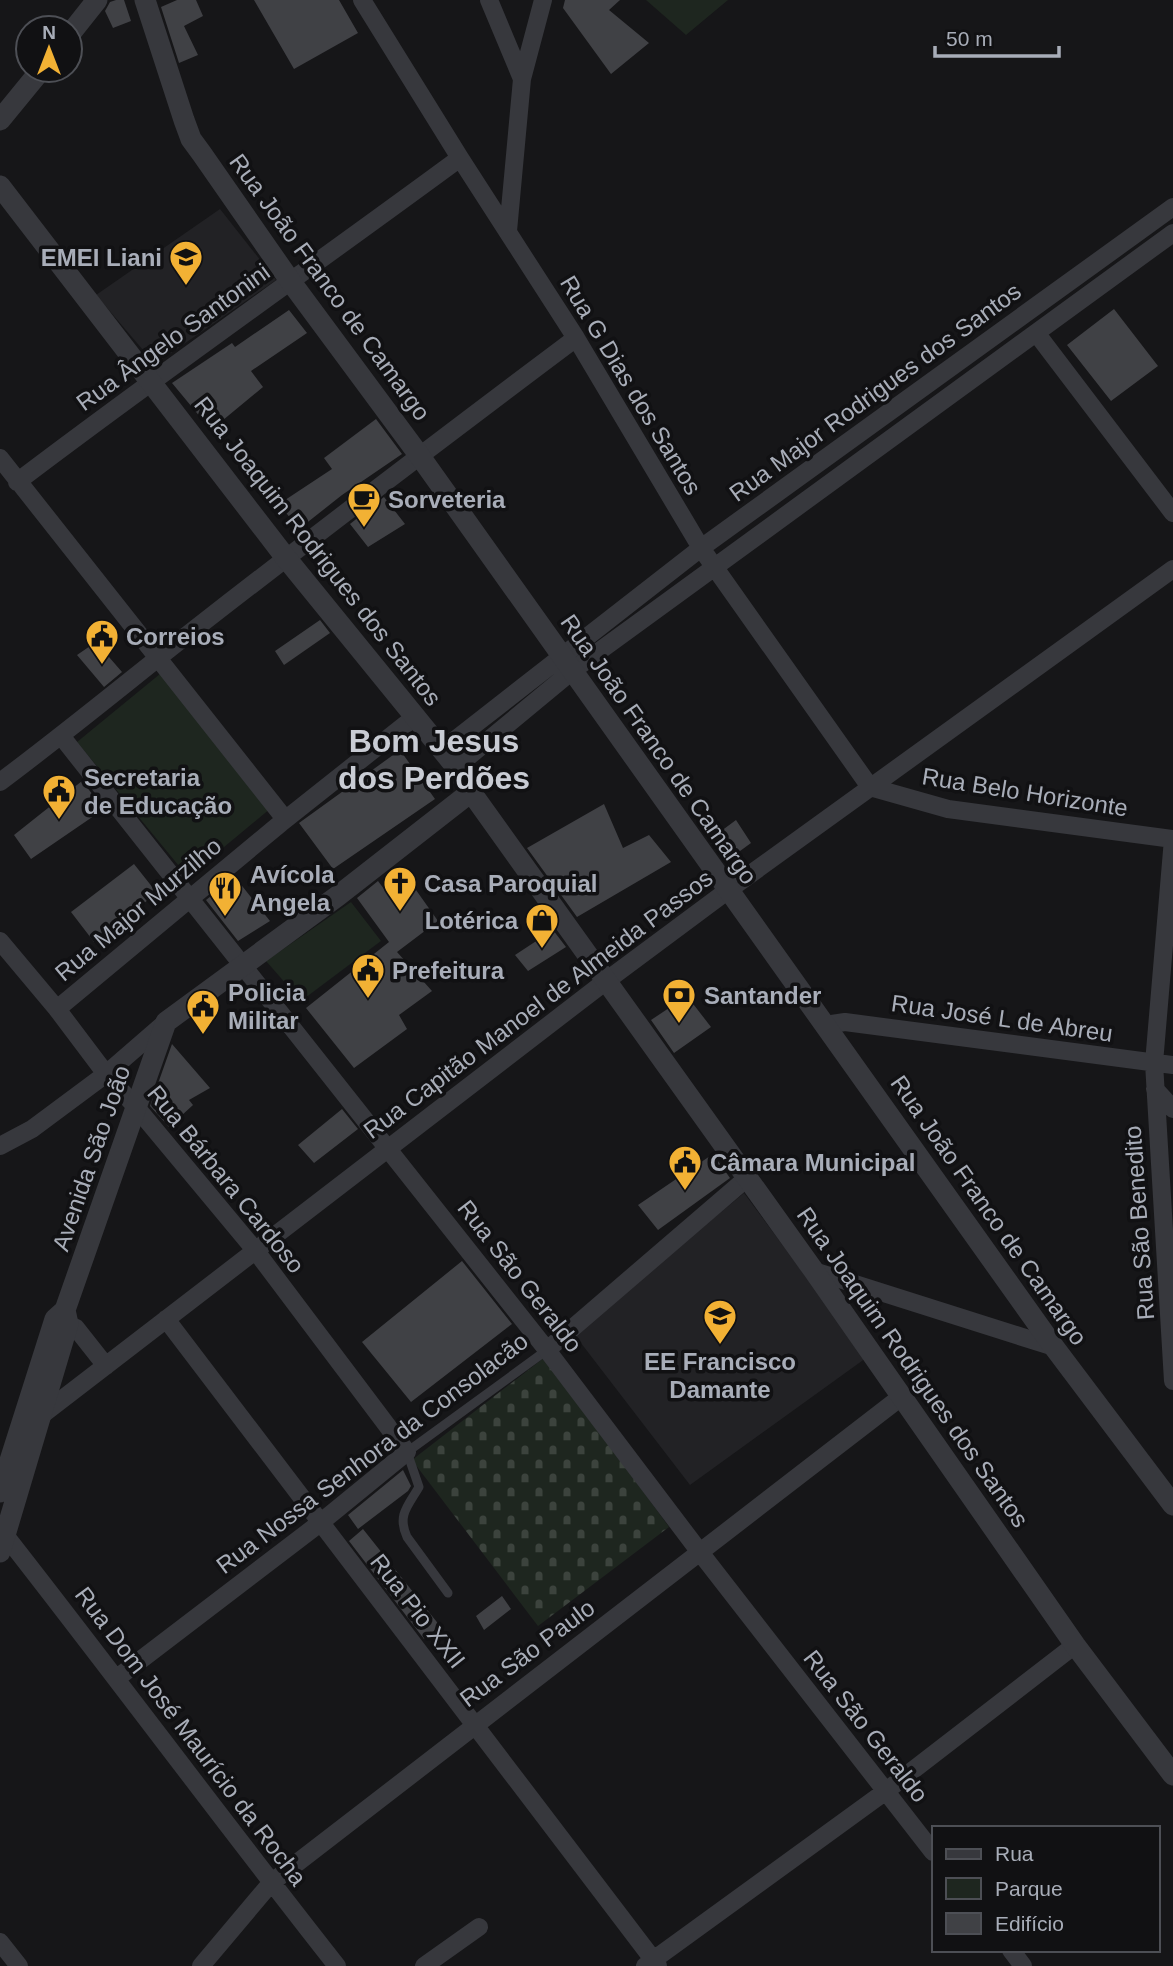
<svg xmlns="http://www.w3.org/2000/svg" width="1173" height="1966" font-family="Helvetica,sans-serif">
	<style>
		.built { fill: #222225 }
		.cemetery { fill: url(#cemetery-stones) }
		.green { fill: #1e261f }
		.building { fill: #404145 }
		.lines { fill: none; stroke-linecap: round; stroke-linejoin: round }
		.service { stroke: #37383d; stroke-width: 9 }
		.minor { stroke: #37383d; stroke-width: 18 }
		.tertiary { stroke: #37383d; stroke-width: 21 }
		.labels { text-anchor: middle; dominant-baseline: central; stroke-width: 7; stroke-linejoin: round; paint-order: stroke }
		.poi-label { font-size: 24px; font-weight: bold; fill: #a8adb8; stroke: #111113; text-anchor: start }
		.street-label { font-size: 24px; fill: #a8adb8; stroke: #111113 }
		.district-label { font-size: 32px; font-weight: bold; fill: #c9ccd4; stroke: #111113 }
	</style>
	<defs>
		<pattern id="cemetery-stones" width="16" height="16" patternUnits="userSpaceOnUse" patternTransform="scale(1.75)"><rect width="16" height="16" fill="#1e261f"/><path d="M2 7V4a2 2 0 0 1 4 0v3zM10 15v-3a2 2 0 0 1 4 0v3z" fill="#3c433d"/></pattern>
	</defs>
	<rect width="100%" height="100%" fill="#161618"/>
	<!-- built -->
	<path class="built" d="M220,209L276,280L155,364L96,295Z
		M744,1193L866,1358L690,1485L574,1334Z"/>
	<!-- cemetery -->
	<path class="cemetery" d="M545,1357L669,1527L538,1626L412,1460Z"/>
	<!-- green -->
	<path class="green" d="M646,0H728L686,35Z
		M166,669L271,808L188,877L77,742Z
		M351,902L381,941L301,1001L266,961Z"/>
	<!-- building -->
	<path class="building" d="M116,0H124L131,21L113,28L105,11L110,2Z
		M177,0H196L203,16L184,26L198,55L179,63L161,7Z
		M254,0H339L358,33L294,69Z
		M565,0H620L609,10L649,43L611,74L563,8Z
		M1114,309L1158,366L1111,401L1067,345Z
		M289,310L307,333L251,371L263,387L211,430L172,383L232,343L235,347Z
		M376,419L402,454L342,495L299,529L279,504L332,469L324,458Z
		M384,497L405,524L368,547L350,524Z
		M320,620L330,633L284,665L275,651Z
		M96,642L122,672L104,687L77,655Z
		M400,750L435,799L333,869L299,823Z
		M82,781L104,809L31,859L14,835Z
		M604,804L623,848L649,835L671,862L577,917L527,848Z
		M736,820L751,843L725,862L709,840Z
		M134,864L157,893L94,942L71,912Z
		M235,877L270,921L238,941L206,900Z
		M378,881L396,905L416,890L438,921L397,952L432,991L399,1015L407,1029L354,1068L306,1008L389,942L357,898Z
		M553,930L566,947L528,971L515,955Z
		M687,996L711,1027L674,1053L651,1020Z
		M172,1044L210,1088L189,1100L193,1105L169,1127L150,1106Z
		M342,1109L358,1129L314,1163L298,1145Z
		M713,1154L730,1178L658,1230L638,1205Z
		M462,1261L512,1324L411,1402L362,1342Z
		M403,1470L411,1486L408,1491L358,1529L348,1515Z
		M363,1529L440,1626L424,1639L349,1541Z
		M502,1596L511,1609L484,1630L476,1616Z"/>
	<g class="lines">
		<!-- service -->
		<path class="service" d="M448,1593L407,1537C397,1515 408,1506 419,1487L407,1452L547,1350"/>
		<!-- minor -->
		<path class="minor" d="M362,0L460,158L576,338L701,548L870,787
			M489,0L522,79
			M508,231L522,79L543,0
			M1037,334L1173,513
			M0,458L285,819
			M17,482C163,371 312,267 460,158
			M62,737L547,1350L699,1551L933,1852
			M442,750L701,548L1173,207
			M456,767L572,671L1173,233
			M0,782C67,732 131,679 196,628C322,530 448,434 576,338
			M870,787L948,809L1173,839
			M1173,839L1154,1063L1173,1381
			M0,941L57,1009L106,1074L136,1107L255,1250L407,1452L320,1523L117,1678
			M57,1009L281,823L416,716
			M825,1025L845,1022L1173,1065
			M1155,1089L1173,1109
			M0,1146L32,1129L106,1074L166,1022
			M814,1271L1054,1347
			M56,1319L76,1328L106,1366
			M166,1319L658,1966
			M547,1350L747,1178
			M43,1414L606,981L727,891L1173,569
			M0,1532L5,1535C117,1678 225,1824 337,1966
			M0,1942L19,1966
			M1011,1950L1023,1966
			M201,1966L271,1883L901,1397
			M424,1966L479,1927
			M645,1966L886,1791L1075,1645"/>
		<!-- tertiary -->
		<path class="tertiary" d="M145,0L184,120L191,139L202,154L291,282L419,455L1054,1347L1173,1505
			M70,34L97,0
			M0,120L41,70
			M0,186L286,558L456,767L471,792L814,1271L1075,1645L1173,1775
			M0,1492L55,1319L65,1310L166,1022L339,895L471,792
			M0,1552L68,1324L65,1310"/>
	</g>
	<!-- icons -->
	<defs>
		<symbol id="school-pin" viewBox="-11 -11 22 30"><path d="M0 17L-7.5 6A9.5 9.5 0 1 1 7.5 6Z" fill="#f2b134" stroke="#111113"/><path d="M0-5L7-2L0 1L-7-2ZM-4 1L0 2.5L4 1V4Q0 6-4 4Z" fill="#111"/></symbol>
		<symbol id="cafe-pin" viewBox="-11 -11 22 30"><path d="M0 17L-7.5 6A9.5 9.5 0 1 1 7.5 6Z" fill="#f2b134" stroke="#111113"/><path d="M-5.5-4.5H6V0H3Q3 3.5 0 3.5H-2.5Q-5.5 3.5-5.5 0ZM3-3.2v2h1.7v-2ZM-6 4.5H4V6H-6Z" fill="#111"/></symbol>
		<symbol id="civic-pin" viewBox="-11 -11 22 30"><path d="M0 17L-7.5 6A9.5 9.5 0 1 1 7.5 6Z" fill="#f2b134" stroke="#111113"/><path d="M-.6-6.5H3V-4.5H.6V-3L4-1V1h2V6H-6V1h2V-1L-.6-3ZM-1.2 2.5V6h2.4V2.5Z" fill="#111"/></symbol>
		<symbol id="church-pin" viewBox="-11 -11 22 30"><path d="M0 17L-7.5 6A9.5 9.5 0 1 1 7.5 6Z" fill="#f2b134" stroke="#111113"/><path d="M-1.2-6h2.4v3.5h3.3v2.4h-3.3V6h-2.4V-.1h-3.3v-2.4h3.3Z" fill="#111"/></symbol>
		<symbol id="restaurant-pin" viewBox="-11 -11 22 30"><path d="M0 17L-7.5 6A9.5 9.5 0 1 1 7.5 6Z" fill="#f2b134" stroke="#111113"/><path d="M-5-6h1v4h1v-4h1v4h1v-4h1v5L-1.5 .5V6h-2V.5L-5-1ZM5-6V6H3V1.5H1.5Q1.5-4 5-6Z" fill="#111"/></symbol>
		<symbol id="shop-pin" viewBox="-11 -11 22 30"><path d="M0 17L-7.5 6A9.5 9.5 0 1 1 7.5 6Z" fill="#f2b134" stroke="#111113"/><path d="M-5-2.5h2.3a2.7 3.5 0 0 1 5.4 0H5L5.5 6h-11ZM-1.5-2.5h3a1.5 2.3 0 0 0-3 0Z" fill="#111"/></symbol>
		<symbol id="bank-pin" viewBox="-11 -11 22 30"><path d="M0 17L-7.5 6A9.5 9.5 0 1 1 7.5 6Z" fill="#f2b134" stroke="#111113"/><path d="M-6-4H6V4H-6ZM0-2.3a2.3 2.3 0 1 0 0 4.6a2.3 2.3 0 1 0 0-4.6Z" fill="#111"/></symbol>
	</defs>
	<g fill-rule="evenodd">
		<use href="#school-pin" x="167" y="238" width="38" height="52"/>
		<use href="#cafe-pin" x="345" y="480" width="38" height="52"/>
		<use href="#civic-pin" x="83" y="617" width="38" height="52"/>
		<use href="#civic-pin" x="40" y="772" width="38" height="52"/>
		<use href="#church-pin" x="381" y="864" width="38" height="52"/>
		<use href="#restaurant-pin" x="206" y="869" width="38" height="52"/>
		<use href="#shop-pin" x="523" y="901" width="38" height="52"/>
		<use href="#civic-pin" x="349" y="951" width="38" height="52"/>
		<use href="#bank-pin" x="660" y="976" width="38" height="52"/>
		<use href="#civic-pin" x="184" y="987" width="38" height="52"/>
		<use href="#civic-pin" x="666" y="1143" width="38" height="52"/>
		<use href="#school-pin" x="701" y="1297" width="38" height="52"/>
	</g>
	<g class="labels">
		<!-- poi labels -->
		<g class="poi-label">
			<text x="162" y="257" text-anchor="end">EMEI Liani</text>
			<text x="388" y="499">Sorveteria</text>
			<text x="126" y="636">Correios</text>
			<text x="84" y="777">Secretaria<tspan x="84" dy="28">de Educação</tspan></text>
			<text x="250" y="874">Avícola<tspan x="250" dy="28">Angela</tspan></text>
			<text x="424" y="883">Casa Paroquial</text>
			<text x="518" y="920" text-anchor="end">Lotérica</text>
			<text x="392" y="970">Prefeitura</text>
			<text x="228" y="992">Policia<tspan x="228" dy="28">Militar</tspan></text>
			<text x="704" y="995">Santander</text>
			<text x="710" y="1162">Câmara Municipal</text>
			<text x="720" y="1361" text-anchor="middle">EE Francisco<tspan x="720" dy="28">Damante</tspan></text>
		</g>
		<!-- street labels -->
		<g class="street-label">
			<text transform="translate(330 287) rotate(54)">Rua João Franco de Camargo</text>
			<text transform="translate(173 337) rotate(-36)">Rua Ângelo Santonini</text>
			<text transform="translate(631 385) rotate(59)">Rua G Dias dos Santos</text>
			<text transform="translate(875 392) rotate(-36)">Rua Major Rodrigues dos Santos</text>
			<text transform="translate(318 551) rotate(52)">Rua Joaquim Rodrigues dos Santos</text>
			<text transform="translate(659 749) rotate(55)">Rua João Franco de Camargo</text>
			<text transform="translate(1025 792) rotate(9)">Rua Belo Horizonte</text>
			<text transform="translate(138 909) rotate(-40)">Rua Major Murzilho</text>
			<text transform="translate(538 1004) rotate(-37)">Rua Capitão Manoel de Almeida Passos</text>
			<text transform="translate(1002 1018) rotate(8)">Rua José L de Abreu</text>
			<text transform="translate(91 1158) rotate(-71)">Avenida São João</text>
			<text transform="translate(226 1179) rotate(51)">Rua Bárbara Cardoso</text>
			<text transform="translate(989 1210) rotate(55)">Rua João Franco de Camargo</text>
			<text transform="translate(1139 1223) rotate(-94)">Rua São Benedito</text>
			<text transform="translate(520 1276) rotate(52)">Rua São Geraldo</text>
			<text transform="translate(913 1367) rotate(55)">Rua Joaquim Rodrigues dos Santos</text>
			<text transform="translate(372 1453) rotate(-37)">Rua Nossa Senhora da Consolacão</text>
			<text transform="translate(418 1611) rotate(52)">Rua Pio XXII</text>
			<text transform="translate(527 1653) rotate(-37)">Rua São Paulo</text>
			<text transform="translate(866 1726) rotate(52)">Rua São Geraldo</text>
			<text transform="translate(191 1736) rotate(53)">Rua Dom José Maurício da Rocha</text>
		</g>
		<!-- district labels -->
		<g class="district-label">
			<text x="434" y="741">Bom Jesus<tspan x="434" dy="37">dos Perdões</tspan></text>
		</g>
	</g>
	<!-- legend -->
	<rect x="932" y="1826" width="228" height="126" fill="#111113" stroke="#4d4f55" stroke-width="2"/>
	<rect x="946" y="1849" width="35" height="10" fill="#37383d" stroke="#4d4f55" stroke-width="2"/>
	<text x="995" y="1861" font-size="21" fill="#a8adb8">Rua</text>
	<rect x="946" y="1878" width="35" height="21" fill="#1e261f" stroke="#4d4f55" stroke-width="2"/>
	<text x="995" y="1896" font-size="21" fill="#a8adb8">Parque</text>
	<rect x="946" y="1913" width="35" height="21" fill="#404145" stroke="#4d4f55" stroke-width="2"/>
	<text x="995" y="1931" font-size="21" fill="#a8adb8">Edifício</text>
	<!-- north arrow -->
	<g transform="translate(49 49)"><circle r="33" fill="#111113" stroke="#4d4f55" stroke-width="2"/>
	<path d="M0-5L12 26L0 18L-12 26Z" fill="#f2b134"/>
	<text y="-10" font-size="19" font-weight="bold" text-anchor="middle" fill="#a8adb8">N</text>
	</g>
	<!-- scale -->
	<path d="M935 46v10h124v-10" fill="none" stroke="#a8adb8" stroke-width="3.5"/>
	<text x="946" y="46" font-size="21" fill="#a8adb8" stroke="#111113" stroke-width="5" paint-order="stroke">50 m</text>
</svg>
